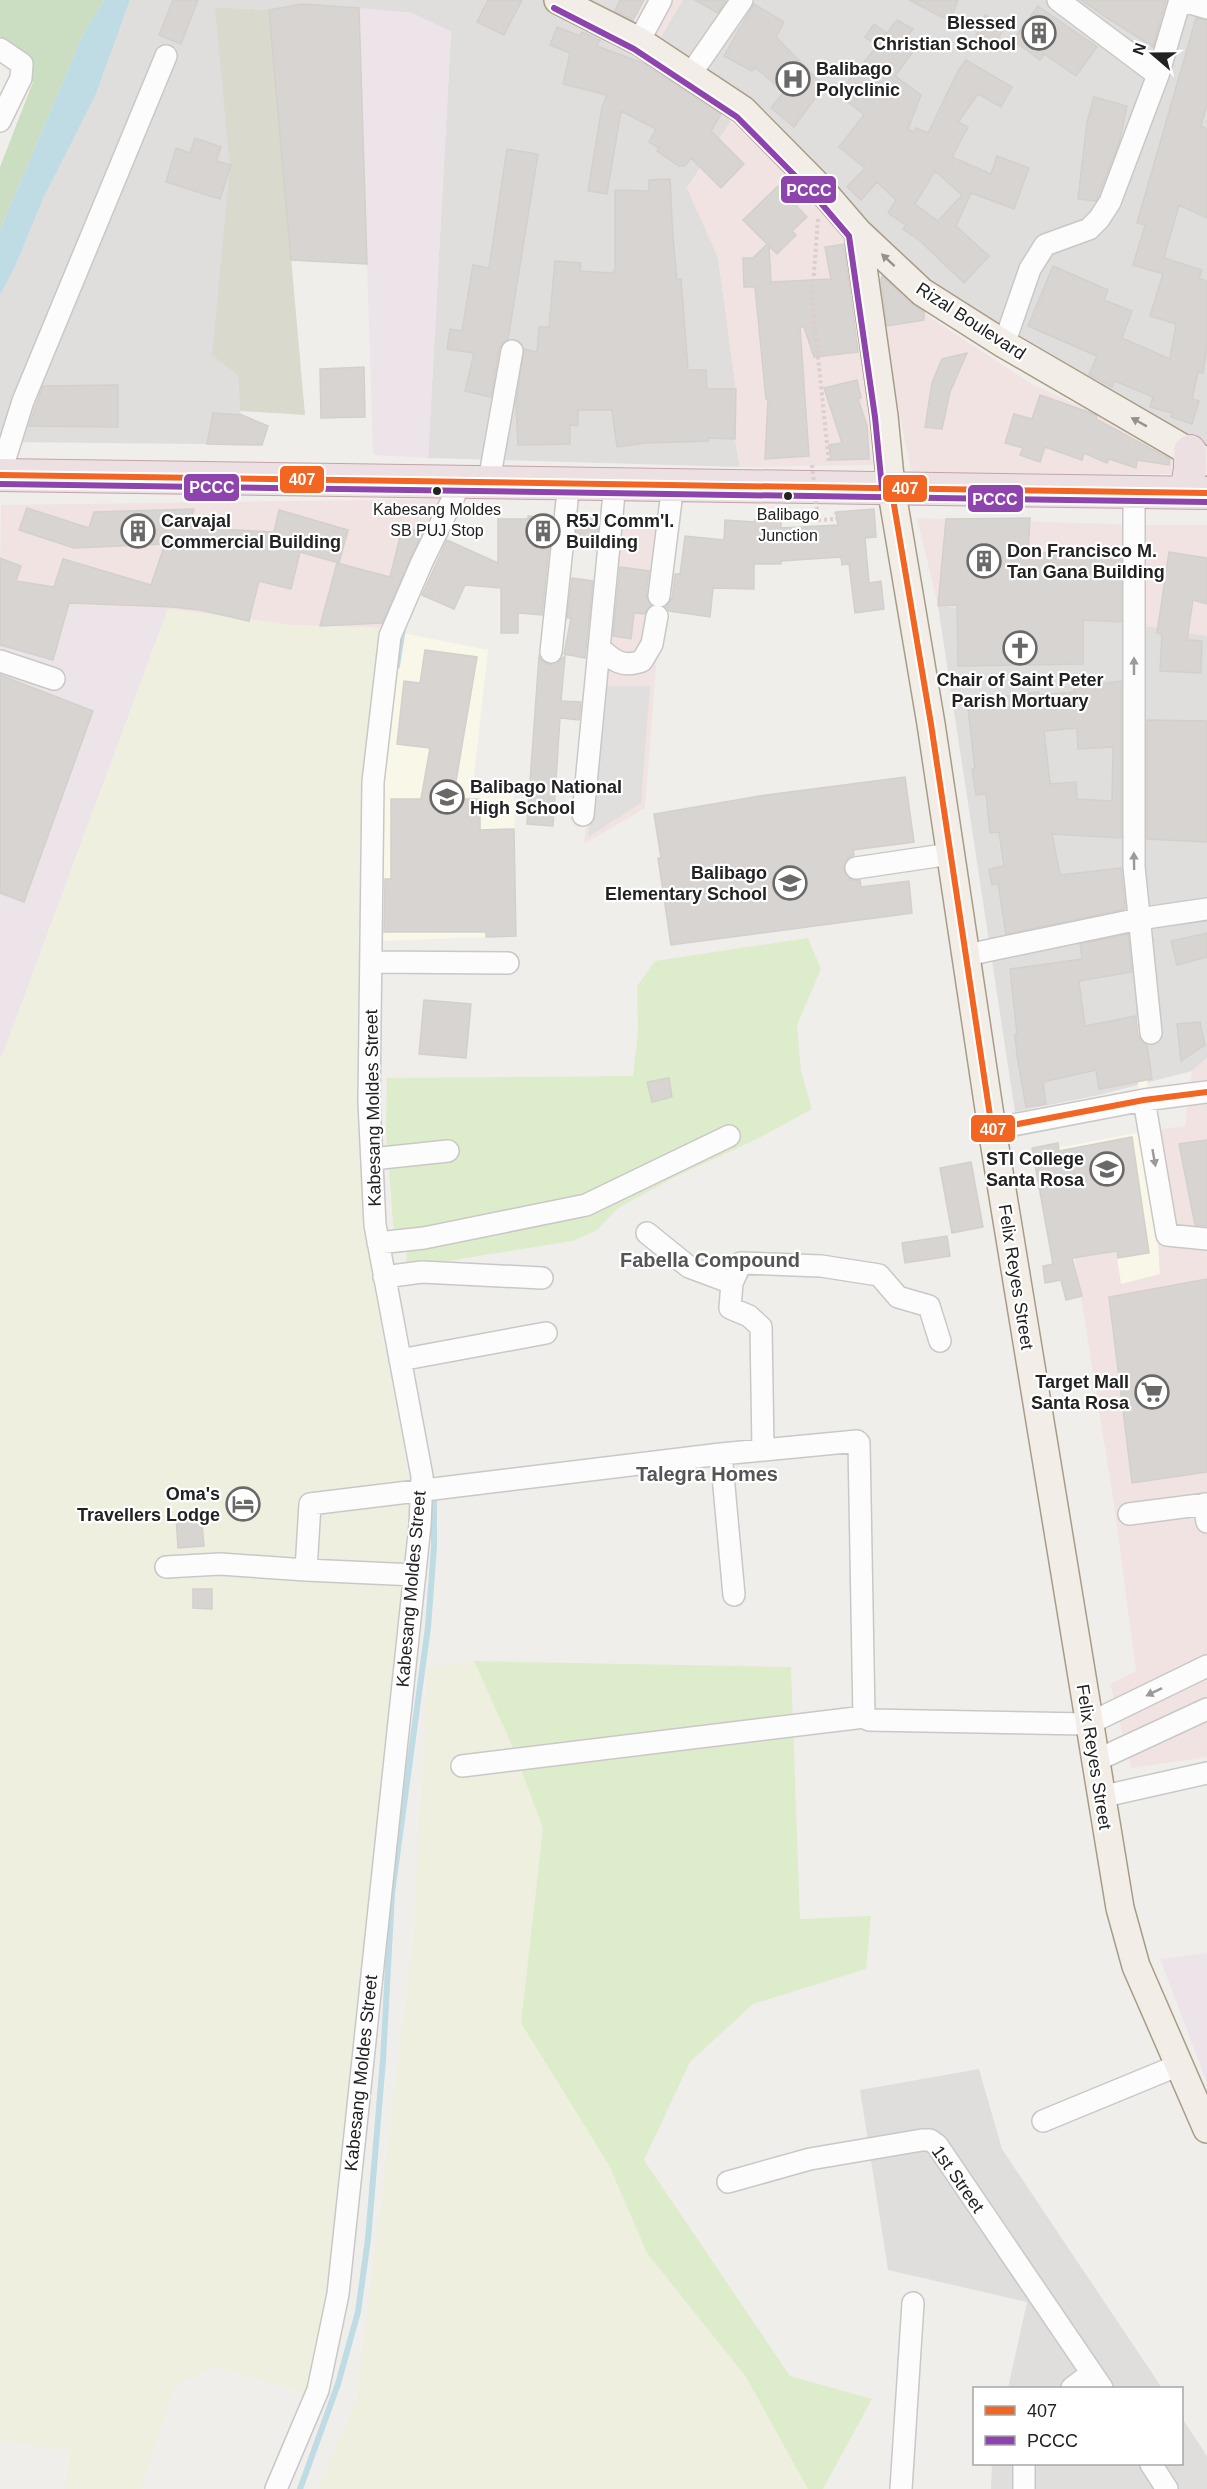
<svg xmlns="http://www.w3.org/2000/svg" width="1207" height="2489" font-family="Arial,sans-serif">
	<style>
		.residential { fill: #dfdedc }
		.commercial { fill: #f1e3e1 }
		.industrial { fill: #ede4e9 }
		.education { fill: #f8f7e8 }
		.construction { fill: #d9d9cd }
		.farmland { fill: #efefdf }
		.grass { fill: #ddeccb }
		.forest { fill: #cbdec1 }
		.parking { fill: #e0dfde }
		.water { fill: #bfdbe3 }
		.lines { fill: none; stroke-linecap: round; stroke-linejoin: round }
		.stream { stroke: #bfdbe3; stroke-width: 6 }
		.building { fill: #d7d4d2; stroke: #d3d0cc; stroke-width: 1.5; fill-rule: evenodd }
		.minor-casing { stroke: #c9c8c7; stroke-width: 24 }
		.major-casing { stroke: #a79c86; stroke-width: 30 }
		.highway-casing { stroke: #c5a2ac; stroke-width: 34 }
		.path { stroke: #dccecd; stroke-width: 4; stroke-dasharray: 3 3; stroke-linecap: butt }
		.minor { stroke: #fdfcfc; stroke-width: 21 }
		.major { stroke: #f3ede7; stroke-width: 27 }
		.highway { stroke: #ece0e2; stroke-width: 32 }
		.path-bridge { stroke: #dccecd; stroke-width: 4; stroke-dasharray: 3 3; stroke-linecap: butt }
		.bus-1-casing { stroke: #fff; stroke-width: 10 }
		.bus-2-casing { stroke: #fff; stroke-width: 10 }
		.bus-1 { stroke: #f26522; stroke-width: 6 }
		.bus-2 { stroke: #8e44ad; stroke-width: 6 }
		.oneway { fill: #95928e }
		.oneway2 { fill: #9a9a9a }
		.bus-dot { fill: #222; stroke: #fff; stroke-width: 2 }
		.labels { text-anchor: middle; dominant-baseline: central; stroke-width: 4.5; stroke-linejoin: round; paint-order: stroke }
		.bus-label { font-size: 16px; fill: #222; stroke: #fff }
		.poi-label { font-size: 18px; font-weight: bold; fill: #222; stroke: #fff; text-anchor: end }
		.street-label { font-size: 18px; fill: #222; stroke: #fff }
		.neighbourhood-label { font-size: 20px; font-weight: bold; fill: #555; stroke: #fff }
		.line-badge { stroke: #fff; stroke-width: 2 }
		.badge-label { font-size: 16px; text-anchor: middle; font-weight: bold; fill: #fff }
	</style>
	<rect width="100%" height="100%" fill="#f0eeeb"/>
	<!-- residential -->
	<path class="residential" d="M130,0H545L641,49L688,85L731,121L687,188L718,257L736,389L735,439L740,467L428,458L451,32L412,13L301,4L269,10L216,7L231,165L238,374L240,411L242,415L213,413L207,444L0,442V295L15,267L43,199L96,94Z
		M583,0H644L631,22Z
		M681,0H1207V445L1187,436L931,289L742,95L661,37Z
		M938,606L1123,622L1207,636V1058L1192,1071L1099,1095L1015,1112Z
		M979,2069L1002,2149L1162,2388H1008L1027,2302L888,2270L860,2090Z
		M1182,2418L1207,2456V2489H991L992,2464H1182Z"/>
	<!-- commercial -->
	<path class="commercial" d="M644,0H683L661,37L631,22Z
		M731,121L851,233L873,465L740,467L735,439L736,389L718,257L687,188Z
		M884,272L932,319L1032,384L1172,449L1181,462L1174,474L912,476L875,291Z
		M448,499L384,628L292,625L168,609L59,604L0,591L1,505Z
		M917,518L1147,525H1207V636L1122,622L938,606Z
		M616,521H674L660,616L645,808L584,844Z
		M1207,1058V1757L1131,1768L1110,1684L1136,1671L1114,1504L1057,1148L1140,1132L1185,1126L1192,1071Z"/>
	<!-- industrial -->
	<path class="industrial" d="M359,8L412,13L451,32L428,458L373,455Z
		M0,591L59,604L168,609L2,1056L0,1055Z
		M1207,1953V2083L1160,1959Z"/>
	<!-- education -->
	<path class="education" d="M402,633L488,650L473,785L514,784L516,936L378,941L379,809L387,719Z
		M1143,1015L1160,1274L1121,1284L1107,1191L1065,1196L1057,1148L1140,1132L1138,1082L1099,1089L1090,1025Z"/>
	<!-- construction -->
	<path class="construction" d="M215,7L269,10L305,415L240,411L238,375L212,355L230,168Z"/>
	<!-- farmland -->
	<path class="farmland" d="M168,609L292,625L384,628L366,788L380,1323L402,1440L413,1517L398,1665L372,1861L346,2234L309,2394L217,2367L176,2384L141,2489H65L70,2451L0,2440V1062Z
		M474,1661L511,1743L543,1828L521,2023L609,2165L647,2253L746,2377L808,2489H318L356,2400L412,1951L428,1667Z"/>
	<!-- grass -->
	<path class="grass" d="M808,938L821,969L797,1025L801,1071L812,1109L759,1138L673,1178L618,1208L597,1230L573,1241L465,1258L407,1270L406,1245L396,1238L393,1224L386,1128L387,1078L633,1076L638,1032L637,986L655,961Z
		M474,1661L791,1667L800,1919L871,1916L866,1969L753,2004L690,2062L644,2160L790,2376L872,2399L823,2489H808L746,2377L647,2253L609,2165L521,2023L543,1828L511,1743Z"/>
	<!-- forest -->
	<path class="forest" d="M0,0H104L84,32L0,230V167L33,82L12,54L0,50Z"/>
	<!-- parking -->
	<path class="parking" d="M602,686H650L641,803L588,837Z"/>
	<!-- water -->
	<path class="water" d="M104,0H130L96,94L43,199L15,267L0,295V230L84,32Z"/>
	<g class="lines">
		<!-- stream -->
		<path class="stream" d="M397,666L403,628
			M300,2489L338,2384L358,2312L368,2239L383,2060L392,1893L428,1627L434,1547V1492"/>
	</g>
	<!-- building -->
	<path class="building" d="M173,0H198L181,44L159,35Z
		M488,0H522L504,35L477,22Z
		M620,0H644L633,20L615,11Z
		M695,0H726L718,13Z
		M909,0H958L951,18H944Z
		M1081,0H1166L1153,47L1106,17Z
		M301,4L359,8L367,264L291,260L269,10Z
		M754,4L784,22L776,37L824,86L794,127L771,108L784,92L755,67L752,71L724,56Z
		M1038,6L1097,47L1076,76L1044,54L1040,60L1013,40Z
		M985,15L1005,25L995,45L976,35Z
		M1196,18L1207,20V104L1201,126L1207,129V218L1179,205L1164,258L1202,270L1199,278L1207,281V346L1203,373L1198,372L1192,399L1199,401L1192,424L1171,417L1172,413L1150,407L1153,397L1115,381L1112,387L1089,375L1097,356L1028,326L1053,266L1108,290L1104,300L1132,311L1122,338L1170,359L1176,324L1150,316L1163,274L1133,265L1145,225L1137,223Z
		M897,20L913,29L905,39L916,48L895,76L921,95L908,129L913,132L916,128L928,133L958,71L966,60L1012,87L1001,107L978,94L958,122L968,127L952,157L991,174L997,156L1029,168L1014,209L971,193L956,226L989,256L964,283L919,240L903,229L906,225L888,213L896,200L877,182L861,200L847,187L865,168L839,147L864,115L838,94L877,46L865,37L874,24L887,33ZM935,171L962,195L938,221L915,204Z
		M557,27L580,36L582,32L600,40L597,46L645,64L721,114L711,131L744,164L721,188L691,158L685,166H679L657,151L659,148L649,142L656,129L621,111L607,194L588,191L602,107L607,95L563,84L570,53L550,45Z
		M1094,97L1127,106L1119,143L1096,201L1078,199L1087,122Z
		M195,138L221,147L216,161L231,165L220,199L166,182L176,148L190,153Z
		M507,149L538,154L508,339L503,342L499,349L491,397L465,391L474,353L447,349L450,329L462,331L473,265L489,268Z
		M670,179L673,239L677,280L681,279L688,370H706L707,389H736L735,439L708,438V441L646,443L617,447L612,410H578V426L570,425V444L518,445L516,404L524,349L537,352L539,327H549L555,261L581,263L580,271L611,273L615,271V190L649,191V180Z
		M778,186L807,217L792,231L796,235L777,254L769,246L771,282L831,279L825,247L844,244L858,352L814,357L804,327H800L809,456L765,459L768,399H766L755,287H744L743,258H753L767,244L743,220Z
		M882,276L911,304L924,312V320L887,326L881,279Z
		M967,353L950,392L942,429L925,427L932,383L942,359Z
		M364,367L365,417L321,418L320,369Z
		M857,380L861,398L858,399L867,426L869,459L831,460L829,445L842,443L824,388Z
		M118,385V427L29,426L43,386Z
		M1040,395L1091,413L1097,416L1096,419L1170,459L1169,465L1137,460L1136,468L1109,459L1107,463L1084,453L1082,460L1045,447L1040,462L1020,455L1023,448L1005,443L1014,414L1032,419Z
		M213,413L242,415L268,426L262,445L207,444Z
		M27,508L89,528L94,512L194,509L191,519L219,520L217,529L274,532L279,510L348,530L339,563L300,552L291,589L259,581L249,621L200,610L173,607L69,603L53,660L0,645V558L21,566L16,581L54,587L63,559L151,585L165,544L74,548L19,530Z
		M874,509L876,537L865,538L869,583L881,581L884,609L855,613L849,564L842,565L841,557L781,561V564H754V589L713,588L710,617L669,611L666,607L672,598L675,574H680L685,536L724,540L725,520L755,522V520L781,519V528L838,525L836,512Z
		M528,516L552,518L542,615L518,613V633H501V588L465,585L454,609L422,595L447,540L498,563V519H528Z
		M578,517L599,519L596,550L575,547Z
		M1030,518L1028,553L1121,552V622L1083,620V664L958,666L957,605L938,606L946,519Z
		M402,529L423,531L382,623L320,626L337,563L390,577Z
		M1169,552L1207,558V604L1193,600L1187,640L1202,641L1201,673L1160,671L1162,634L1157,633Z
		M620,567L649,571L646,595L651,605L644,614L634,613L631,639L613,636Z
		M572,578L593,581L585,658L564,654L571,618H567Z
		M425,650L477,657L453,799H480V830L514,829L516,936L486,937V932H384L385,879H391V799H421L430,748L397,744L404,681L420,683Z
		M539,656L543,662L550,665L557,663L565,656L561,701L581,702L579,720L560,718L553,826L527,824Z
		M0,675L93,711L24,902L0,893Z
		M1121,681V838L1052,834L1060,875L1121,868L1125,909L1006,934L998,883L992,885L989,869L1004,866L999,832L990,833L986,794L976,795L972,769H975L967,701L1039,692V695L1074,692V687ZM1077,728L1078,749L1113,747L1112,801L1077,799L1076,782L1050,784L1044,731Z
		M1147,720L1207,721V842L1147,839Z
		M905,777L914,842L853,850L854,855L848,858L843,869L851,880H860L861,887L909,881L912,913L671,945L658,858H661L654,814L766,795Z
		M1207,933V957L1177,965L1171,941Z
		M1128,934L1132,972L1079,981L1085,1026L1136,1016L1138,1035L1141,1041L1147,1045L1152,1079L1099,1089L1096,1070L1043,1082L1046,1104L1026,1107L1017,1056L1015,1034H1017L1010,969L1082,959L1080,944Z
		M424,1000L471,1004L466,1058L419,1054Z
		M1200,1022L1205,1045L1181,1061L1177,1024Z
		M669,1078L672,1097L652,1102L647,1082Z
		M1132,1137L1149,1253L1118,1258L1117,1251L1072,1258L1082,1296L1066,1300L1061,1280L1045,1283L1043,1266L1053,1264L1032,1148L1058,1143L1059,1151Z
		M1207,1140V1226L1195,1225L1179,1144Z
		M971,1162L983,1227L952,1233L940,1168Z
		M947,1236L950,1256L905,1263L902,1243Z
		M1207,1279V1472L1132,1483L1109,1297Z
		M201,1514L204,1546L178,1548L176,1516Z
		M193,1589H212V1609L193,1608Z"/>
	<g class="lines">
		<defs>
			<path id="minor" d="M1058,0L1158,75
				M639,41L661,0
				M0,49L22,64L21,78L0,121
				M690,75L742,0
				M1004,344L1030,269L1045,245L1089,229L1099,219L1110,202L1158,75L1180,0L1207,8
				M0,475L23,401L166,56
				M489,481L512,351
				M1134,492V867L1151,1033
				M659,596L673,484
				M599,647C613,661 623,668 642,661L652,644L657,616
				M551,652L569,482
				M0,661L54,679
				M583,815L615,483
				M856,868L950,854
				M967,955L1139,919L1207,909
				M371,962L508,963
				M1144,1100L1167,1235L1207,1239
				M992,1129L1144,1100L1207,1092
				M372,1159L448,1151
				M647,1233L689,1267L732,1283L730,1308L749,1316L761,1327L763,1449
				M378,1243L424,1238L586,1205L729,1136
				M384,1277L422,1272L542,1278
				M732,1283L741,1263L821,1266L879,1275L898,1297L929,1306L940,1341
				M400,1360L546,1333
				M721,1454L734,1595
				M1204,1504L1207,1522
				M1129,1514L1207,1504
				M166,1567L220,1564L306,1570
				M415,1575L306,1570L310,1504L721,1454L857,1441L859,1443L864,1717L869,1720L1088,1724L1207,1666
				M1095,1761L1207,1709
				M462,1766L864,1717
				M1100,1797L1207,1773
				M1043,2121L1179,2065
				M728,2182L810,2159L922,2140H930L937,2145L1102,2388
				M1072,2388L1092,2373
				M1024,2464V2489
				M1151,2464L1167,2489
				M276,2489L318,2390L338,2294L420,1525L422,1476L375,1225L369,1102L373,782L390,636L422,562L462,480
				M901,2489L913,2303"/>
			<path id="major" d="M558,0L639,41L743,110L821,189L858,232L922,292L1004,344L1207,462
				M858,232L884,416L891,487L931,724L992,1129L1120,1908L1136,1966L1207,2129"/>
			<path id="highway" d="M0,475L1207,493
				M1186,492L1190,469V451"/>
		</defs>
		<!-- minor casing -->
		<use href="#minor" class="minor-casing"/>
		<!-- major casing -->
		<use href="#major" class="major-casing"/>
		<!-- highway casing -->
		<use href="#highway" class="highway-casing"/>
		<!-- path -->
		<path class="path" d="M818,219L812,299L829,463
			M818,520L837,519L836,512"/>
		<!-- minor -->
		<use href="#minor" class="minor"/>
		<!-- major -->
		<use href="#major" class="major"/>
		<!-- highway -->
		<use href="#highway" class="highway"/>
		<!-- path-bridge -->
		<path class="path-bridge" d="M812,465L818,520"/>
		<defs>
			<path id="bus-1" d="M0,475L1207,493
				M891,487L931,724L992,1129L1144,1100L1207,1092"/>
			<path id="bus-2" d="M554,8L634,49L737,117L814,195L849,236L875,417L882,488
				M0,484L1207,502"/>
		</defs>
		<!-- bus-1 casing -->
		<use href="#bus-1" class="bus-1-casing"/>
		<!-- bus-2 casing -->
		<use href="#bus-2" class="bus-2-casing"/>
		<!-- bus-1 -->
		<use href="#bus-1" class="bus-1"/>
		<!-- bus-2 -->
		<use href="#bus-2" class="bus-2"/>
	</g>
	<!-- one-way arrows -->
	<defs><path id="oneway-solid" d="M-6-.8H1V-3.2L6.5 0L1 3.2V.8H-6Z" transform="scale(1.5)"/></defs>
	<g class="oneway">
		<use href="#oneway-solid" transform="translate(888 260) rotate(-137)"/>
		<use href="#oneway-solid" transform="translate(1139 422) rotate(-151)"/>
	</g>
	<g class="oneway2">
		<use href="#oneway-solid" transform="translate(1134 666) rotate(-90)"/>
		<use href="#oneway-solid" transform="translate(1134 861) rotate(-91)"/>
		<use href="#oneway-solid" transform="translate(1154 1158) rotate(80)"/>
		<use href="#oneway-solid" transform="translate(1154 1692) rotate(154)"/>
	</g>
	<!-- icons -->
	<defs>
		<symbol id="building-ring" viewBox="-11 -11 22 22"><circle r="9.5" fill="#fff" stroke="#6a6968" stroke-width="1.5"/><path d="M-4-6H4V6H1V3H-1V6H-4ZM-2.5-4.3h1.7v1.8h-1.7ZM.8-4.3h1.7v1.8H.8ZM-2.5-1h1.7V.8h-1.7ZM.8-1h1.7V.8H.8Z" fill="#6a6968"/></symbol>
		<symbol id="hospital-ring" viewBox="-11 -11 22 22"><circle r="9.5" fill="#fff" stroke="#6a6968" stroke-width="1.5"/><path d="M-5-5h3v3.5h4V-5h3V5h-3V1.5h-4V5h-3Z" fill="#6a6968"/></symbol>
		<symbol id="church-ring" viewBox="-11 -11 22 22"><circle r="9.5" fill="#fff" stroke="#6a6968" stroke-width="1.5"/><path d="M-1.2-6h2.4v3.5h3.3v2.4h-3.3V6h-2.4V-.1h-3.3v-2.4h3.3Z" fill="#6a6968"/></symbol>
		<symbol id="school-ring" viewBox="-11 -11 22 22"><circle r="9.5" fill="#fff" stroke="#6a6968" stroke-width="1.5"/><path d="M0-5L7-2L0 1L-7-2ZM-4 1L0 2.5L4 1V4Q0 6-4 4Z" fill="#6a6968"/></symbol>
		<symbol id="university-ring" viewBox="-11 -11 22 22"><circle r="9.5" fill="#fff" stroke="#6a6968" stroke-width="1.5"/><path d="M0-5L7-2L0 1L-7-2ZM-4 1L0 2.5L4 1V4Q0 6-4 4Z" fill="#6a6968"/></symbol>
		<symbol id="supermarket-ring" viewBox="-11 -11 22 22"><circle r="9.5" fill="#fff" stroke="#6a6968" stroke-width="1.5"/><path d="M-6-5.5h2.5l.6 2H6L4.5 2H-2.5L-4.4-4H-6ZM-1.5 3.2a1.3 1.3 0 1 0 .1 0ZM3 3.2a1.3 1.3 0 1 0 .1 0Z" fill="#6a6968"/></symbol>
		<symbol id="hotel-ring" viewBox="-11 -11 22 22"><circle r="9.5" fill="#fff" stroke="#6a6968" stroke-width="1.5"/><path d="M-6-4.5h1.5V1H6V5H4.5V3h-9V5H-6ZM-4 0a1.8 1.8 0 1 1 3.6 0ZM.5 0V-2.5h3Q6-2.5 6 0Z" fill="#6a6968"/></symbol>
	</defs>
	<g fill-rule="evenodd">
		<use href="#building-ring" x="1020" y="14" width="38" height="38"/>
		<use href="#hospital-ring" x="774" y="60" width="38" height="38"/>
		<use href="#building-ring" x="119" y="512" width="38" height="38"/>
		<use href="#building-ring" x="524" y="512" width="38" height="38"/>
		<use href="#building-ring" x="965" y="542" width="38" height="38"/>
		<use href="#church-ring" x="1001" y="629" width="38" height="38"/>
		<use href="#school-ring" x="428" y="778" width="38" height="38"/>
		<use href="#school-ring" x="771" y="864" width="38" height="38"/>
		<use href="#university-ring" x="1088" y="1150" width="38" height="38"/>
		<use href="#supermarket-ring" x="1133" y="1373" width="38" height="38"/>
		<use href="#hotel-ring" x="224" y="1485" width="38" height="38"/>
	</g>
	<!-- markers -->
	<g class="bus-dot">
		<circle cx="437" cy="491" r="5"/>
		<circle cx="788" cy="496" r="5"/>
	</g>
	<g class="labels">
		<!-- bus labels -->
		<g class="bus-label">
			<text x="437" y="509">Kabesang Moldes<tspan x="437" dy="21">SB PUJ Stop</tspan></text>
			<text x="788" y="514">Balibago<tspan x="788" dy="21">Junction</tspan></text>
		</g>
		<!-- poi labels -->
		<g class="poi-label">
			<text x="1016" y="23">Blessed<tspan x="1016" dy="21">Christian School</tspan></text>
			<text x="816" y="69" text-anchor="start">Balibago<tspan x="816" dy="21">Polyclinic</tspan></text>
			<text x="161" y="521" text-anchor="start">Carvajal<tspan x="161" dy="21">Commercial Building</tspan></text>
			<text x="566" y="521" text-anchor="start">R5J Comm'l.<tspan x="566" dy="21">Building</tspan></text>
			<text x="1007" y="551" text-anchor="start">Don Francisco M.<tspan x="1007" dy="21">Tan Gana Building</tspan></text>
			<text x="1020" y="680" text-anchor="middle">Chair of Saint Peter<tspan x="1020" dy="21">Parish Mortuary</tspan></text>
			<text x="470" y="787" text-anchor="start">Balibago National<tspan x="470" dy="21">High School</tspan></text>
			<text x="767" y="873">Balibago<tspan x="767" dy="21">Elementary School</tspan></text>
			<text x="1084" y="1159">STI College<tspan x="1084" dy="21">Santa Rosa</tspan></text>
			<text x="1129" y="1382">Target Mall<tspan x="1129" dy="21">Santa Rosa</tspan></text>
			<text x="220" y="1494">Oma's<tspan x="220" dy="21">Travellers Lodge</tspan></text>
		</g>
		<!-- street labels -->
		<g class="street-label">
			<text transform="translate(971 321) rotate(33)">Rizal Boulevard</text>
			<text transform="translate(373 1108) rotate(-91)">Kabesang Moldes Street</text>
			<text transform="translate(1016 1277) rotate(81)">Felix Reyes Street</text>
			<text transform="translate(411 1589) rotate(-85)">Kabesang Moldes Street</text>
			<text transform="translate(1094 1757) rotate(81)">Felix Reyes Street</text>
			<text transform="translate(361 2073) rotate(-84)">Kabesang Moldes Street</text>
			<text transform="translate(958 2179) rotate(55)">1st Street</text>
		</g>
		<!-- neighbourhood labels -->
		<g class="neighbourhood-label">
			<text x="710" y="1260">Fabella Compound</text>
			<text x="707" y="1474">Talegra Homes</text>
		</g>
	</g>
	<g class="line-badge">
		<rect x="780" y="175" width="57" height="29" rx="6" fill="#8e44ad"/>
		<rect x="279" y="465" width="46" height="29" rx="6" fill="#f26522"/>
		<rect x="183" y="473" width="57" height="29" rx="6" fill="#8e44ad"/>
		<rect x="882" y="474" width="46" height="29" rx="6" fill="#f26522"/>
		<rect x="967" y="484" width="57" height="29" rx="6" fill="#8e44ad"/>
		<rect x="970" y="1114" width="46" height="29" rx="6" fill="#f26522"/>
	</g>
	<g class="badge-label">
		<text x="809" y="196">PCCC</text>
		<text x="302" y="485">407</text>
		<text x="212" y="493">PCCC</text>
		<text x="905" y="494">407</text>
		<text x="995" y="505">PCCC</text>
		<text x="993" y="1135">407</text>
	</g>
	<!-- legend -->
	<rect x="973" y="2387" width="210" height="78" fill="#ffffff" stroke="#a7a7a7" stroke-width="1.5"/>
	<rect x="985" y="2406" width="30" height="9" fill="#f26522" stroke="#a7a7a7" stroke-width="1.5"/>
	<text x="1027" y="2417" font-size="18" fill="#222222">407</text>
	<rect x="985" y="2436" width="30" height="9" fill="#8e44ad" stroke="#a7a7a7" stroke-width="1.5"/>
	<text x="1027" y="2447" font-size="18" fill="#222222">PCCC</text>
	<!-- north arrow -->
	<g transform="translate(1153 54) rotate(290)" stroke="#ffffff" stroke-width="4.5" paint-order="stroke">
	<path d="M0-4.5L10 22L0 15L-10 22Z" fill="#222222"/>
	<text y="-9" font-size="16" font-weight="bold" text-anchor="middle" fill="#222222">N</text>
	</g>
</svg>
